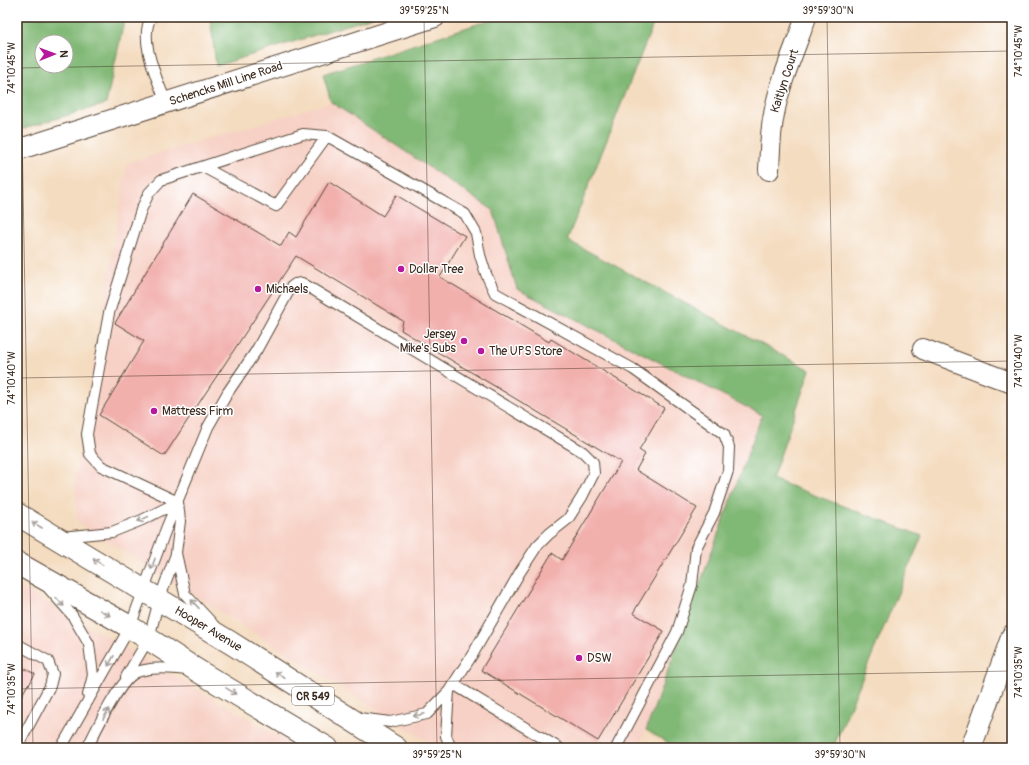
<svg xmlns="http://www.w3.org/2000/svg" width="1029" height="765" font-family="Pangolin,sans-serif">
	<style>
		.built { fill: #f7d1c6 }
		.forest { fill: #80b875; stroke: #5e714a; fill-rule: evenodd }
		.building { fill: #f2b0ad }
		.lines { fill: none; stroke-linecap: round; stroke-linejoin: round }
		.lane-casing { stroke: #574536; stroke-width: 12 }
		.street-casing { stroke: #574536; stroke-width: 22 }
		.primary-casing { stroke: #574536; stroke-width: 24 }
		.lane { stroke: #fff; stroke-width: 10 }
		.street { stroke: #fff; stroke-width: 20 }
		.primary { stroke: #fff; stroke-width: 22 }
		.oneway { stroke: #a79f9a }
		.ticks { fill: none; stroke: #3b2a1e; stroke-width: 1; stroke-opacity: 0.45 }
		.poi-dot { fill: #b5179e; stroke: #fff; stroke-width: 1.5 }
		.labels { text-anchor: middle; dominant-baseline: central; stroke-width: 3; stroke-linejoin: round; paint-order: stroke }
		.shield { fill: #fff; stroke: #766a62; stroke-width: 1 }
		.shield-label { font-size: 11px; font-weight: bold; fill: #3b2a1e }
		.street-label { font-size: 12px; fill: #3b2a1e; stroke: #fff }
		.poi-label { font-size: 12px; fill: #3b2a1e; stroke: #fff; text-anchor: start }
		.neatline { fill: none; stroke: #3b2a1e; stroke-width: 1.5 }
		.ticks-label { font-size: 10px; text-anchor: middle; fill: #3b2a1e }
	</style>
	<rect width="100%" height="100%" fill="#fff"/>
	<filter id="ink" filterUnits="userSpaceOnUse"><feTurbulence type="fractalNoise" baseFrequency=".025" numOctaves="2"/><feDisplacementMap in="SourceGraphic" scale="8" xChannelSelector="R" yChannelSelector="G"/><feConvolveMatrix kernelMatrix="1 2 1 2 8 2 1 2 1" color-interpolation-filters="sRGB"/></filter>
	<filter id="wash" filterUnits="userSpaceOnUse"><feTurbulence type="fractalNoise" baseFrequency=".012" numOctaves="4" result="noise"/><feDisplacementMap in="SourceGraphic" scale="16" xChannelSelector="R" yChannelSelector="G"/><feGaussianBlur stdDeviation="0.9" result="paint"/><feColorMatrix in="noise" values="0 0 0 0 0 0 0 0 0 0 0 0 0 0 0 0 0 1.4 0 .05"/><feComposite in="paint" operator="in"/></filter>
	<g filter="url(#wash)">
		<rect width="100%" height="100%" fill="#f4dcc0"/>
		<!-- built -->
		<path class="built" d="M331,102L493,210L517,289L762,415L639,748H438L77,522L75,480L127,163Z
			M17,586L44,601L299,748H17Z"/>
		<!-- forest -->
		<path class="forest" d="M22,17H125L106,104L18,130ZM42,42H66V66H42Z
			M210,17H373L216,66Z
			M499,17H656L567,240L810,370L772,479L922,536L833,748H677L646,730L762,415L517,289L493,210L331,102L323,74Z"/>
		<g id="blocks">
			<!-- building -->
			<path class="building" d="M329,182L383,216L396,195L465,236L440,277L549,342L551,339L664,408L639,450L645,454L636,470L697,508L633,613L664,631L598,741L481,670L552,553L562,560L621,462L401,330L403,321L296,256L164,456L99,415L144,341L115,323L193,194L281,246L289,232L296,237Z
				M17,665L35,674L29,685L28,684L17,704Z"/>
		</g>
	</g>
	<g filter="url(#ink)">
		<use href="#blocks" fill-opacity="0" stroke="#574536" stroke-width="1"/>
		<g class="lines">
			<defs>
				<path id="lane" d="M151,17C138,41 158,80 166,103
					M203,167L276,206L327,136
					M178,502L101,466L90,454L87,434L109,313L141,210L149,193L161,180L303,134L327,136L465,214L476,233L480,255L486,274L495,293L633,369L724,434L729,447L728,471L714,513L696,548L692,585L677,632L616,748
					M178,502L180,521L176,553L185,594L212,623
					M61,537L112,532L142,520L178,502
					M49,589L72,615L89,644L93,675L88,695
					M17,644L48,661L53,674L50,686L19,744
					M126,677L149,638L159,600L176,554
					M453,684L559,748
					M449,691L446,736L451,748
					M61,748L130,627L166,529L208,427L228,392L256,351L291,287L295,284L302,283L583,452L593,462L594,473L582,497L568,519L549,534L537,546L520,572L474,652L449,691L427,714L390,722L359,718
					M87,748C96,731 120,678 137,672C153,666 172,669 188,670"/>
				<path id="street" d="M17,150L435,17
					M769,170C770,151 770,133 774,114C780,81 795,49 806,17
					M923,349L1012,383
					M971,748L1012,635"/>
				<path id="primary" d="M17,514L231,643L396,748
					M17,563L130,627L198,671L327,748"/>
			</defs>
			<!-- lane casing -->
			<use href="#lane" class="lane-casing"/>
			<!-- street casing -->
			<use href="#street" class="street-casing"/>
			<!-- primary casing -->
			<use href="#primary" class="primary-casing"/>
			<!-- lane -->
			<use href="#lane" class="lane"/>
			<!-- street -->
			<use href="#street" class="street"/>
			<!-- primary -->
			<use href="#primary" class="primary"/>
		</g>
		<!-- one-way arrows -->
		<defs><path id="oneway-shaft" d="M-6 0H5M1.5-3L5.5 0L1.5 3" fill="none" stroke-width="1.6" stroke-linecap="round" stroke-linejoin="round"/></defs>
		<g class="oneway">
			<use href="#oneway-shaft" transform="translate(143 519) rotate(155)"/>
			<use href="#oneway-shaft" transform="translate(37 525) rotate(-150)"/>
			<use href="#oneway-shaft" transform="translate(98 562) rotate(-148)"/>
			<use href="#oneway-shaft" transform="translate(153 564) rotate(110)"/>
			<use href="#oneway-shaft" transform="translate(60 602) rotate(48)"/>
			<use href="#oneway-shaft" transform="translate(195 604) rotate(-133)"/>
			<use href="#oneway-shaft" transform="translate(105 613) rotate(29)"/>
			<use href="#oneway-shaft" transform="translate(111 661) rotate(119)"/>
			<use href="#oneway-shaft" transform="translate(280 675) rotate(-147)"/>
			<use href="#oneway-shaft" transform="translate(231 691) rotate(31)"/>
			<use href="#oneway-shaft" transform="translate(106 714) rotate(-61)"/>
			<use href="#oneway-shaft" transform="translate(419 715) rotate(168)"/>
		</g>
	</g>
	<!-- ticks -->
	<path class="ticks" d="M20,17L33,748M424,17L437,748M827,17L840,748M17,68L1012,51M17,378L1012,361M17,689L1012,671"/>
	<!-- markers -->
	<g class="poi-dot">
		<circle cx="401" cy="269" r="4"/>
		<circle cx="258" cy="289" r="4"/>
		<circle cx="464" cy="341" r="4"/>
		<circle cx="481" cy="351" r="4"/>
		<circle cx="154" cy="411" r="4"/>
		<circle cx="579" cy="658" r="4"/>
	</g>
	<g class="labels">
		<!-- shield labels -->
		<rect class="shield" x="292" y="687" width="42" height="18" rx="3"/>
		<g class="shield-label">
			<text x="313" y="696">CR 549</text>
		</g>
		<!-- street labels -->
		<g class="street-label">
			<text transform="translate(785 81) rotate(-72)">Kaitlyn Court</text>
			<text transform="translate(226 84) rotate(-18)">Schencks Mill Line Road</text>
			<text transform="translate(208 629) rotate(31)">Hooper Avenue</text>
		</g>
		<!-- poi labels -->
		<g class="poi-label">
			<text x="409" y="269">Dollar Tree</text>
			<text x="266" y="289">Michaels</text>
			<text x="456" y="334" text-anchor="end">Jersey<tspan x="456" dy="14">Mike's Subs</tspan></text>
			<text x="489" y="351">The UPS Store</text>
			<text x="162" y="411">Mattress Firm</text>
			<text x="587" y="658">DSW</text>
		</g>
	</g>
	<!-- margin -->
	<rect width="1029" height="765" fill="none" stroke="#fff" stroke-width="44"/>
	<!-- north arrow -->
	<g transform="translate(54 54) rotate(89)"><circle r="19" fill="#ffffff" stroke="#b1aaa5"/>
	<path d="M0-3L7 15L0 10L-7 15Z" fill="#b5179e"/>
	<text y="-6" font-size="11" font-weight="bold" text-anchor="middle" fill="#3b2a1e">N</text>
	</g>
	<rect x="22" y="22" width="985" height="721" class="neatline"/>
	<g class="ticks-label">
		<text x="424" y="14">39°59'25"N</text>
		<text x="828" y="14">39°59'30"N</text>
		<text transform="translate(1018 51) rotate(-90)" y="4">74°10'45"W</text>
		<text transform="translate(11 68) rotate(-90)" y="4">74°10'45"W</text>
		<text transform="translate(1018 361) rotate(-90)" y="4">74°10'40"W</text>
		<text transform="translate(11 378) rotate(-90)" y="4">74°10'40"W</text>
		<text transform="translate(1018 672) rotate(-90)" y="4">74°10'35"W</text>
		<text transform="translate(11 689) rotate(-90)" y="4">74°10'35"W</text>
		<text x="437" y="758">39°59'25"N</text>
		<text x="840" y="758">39°59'30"N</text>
	</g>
</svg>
